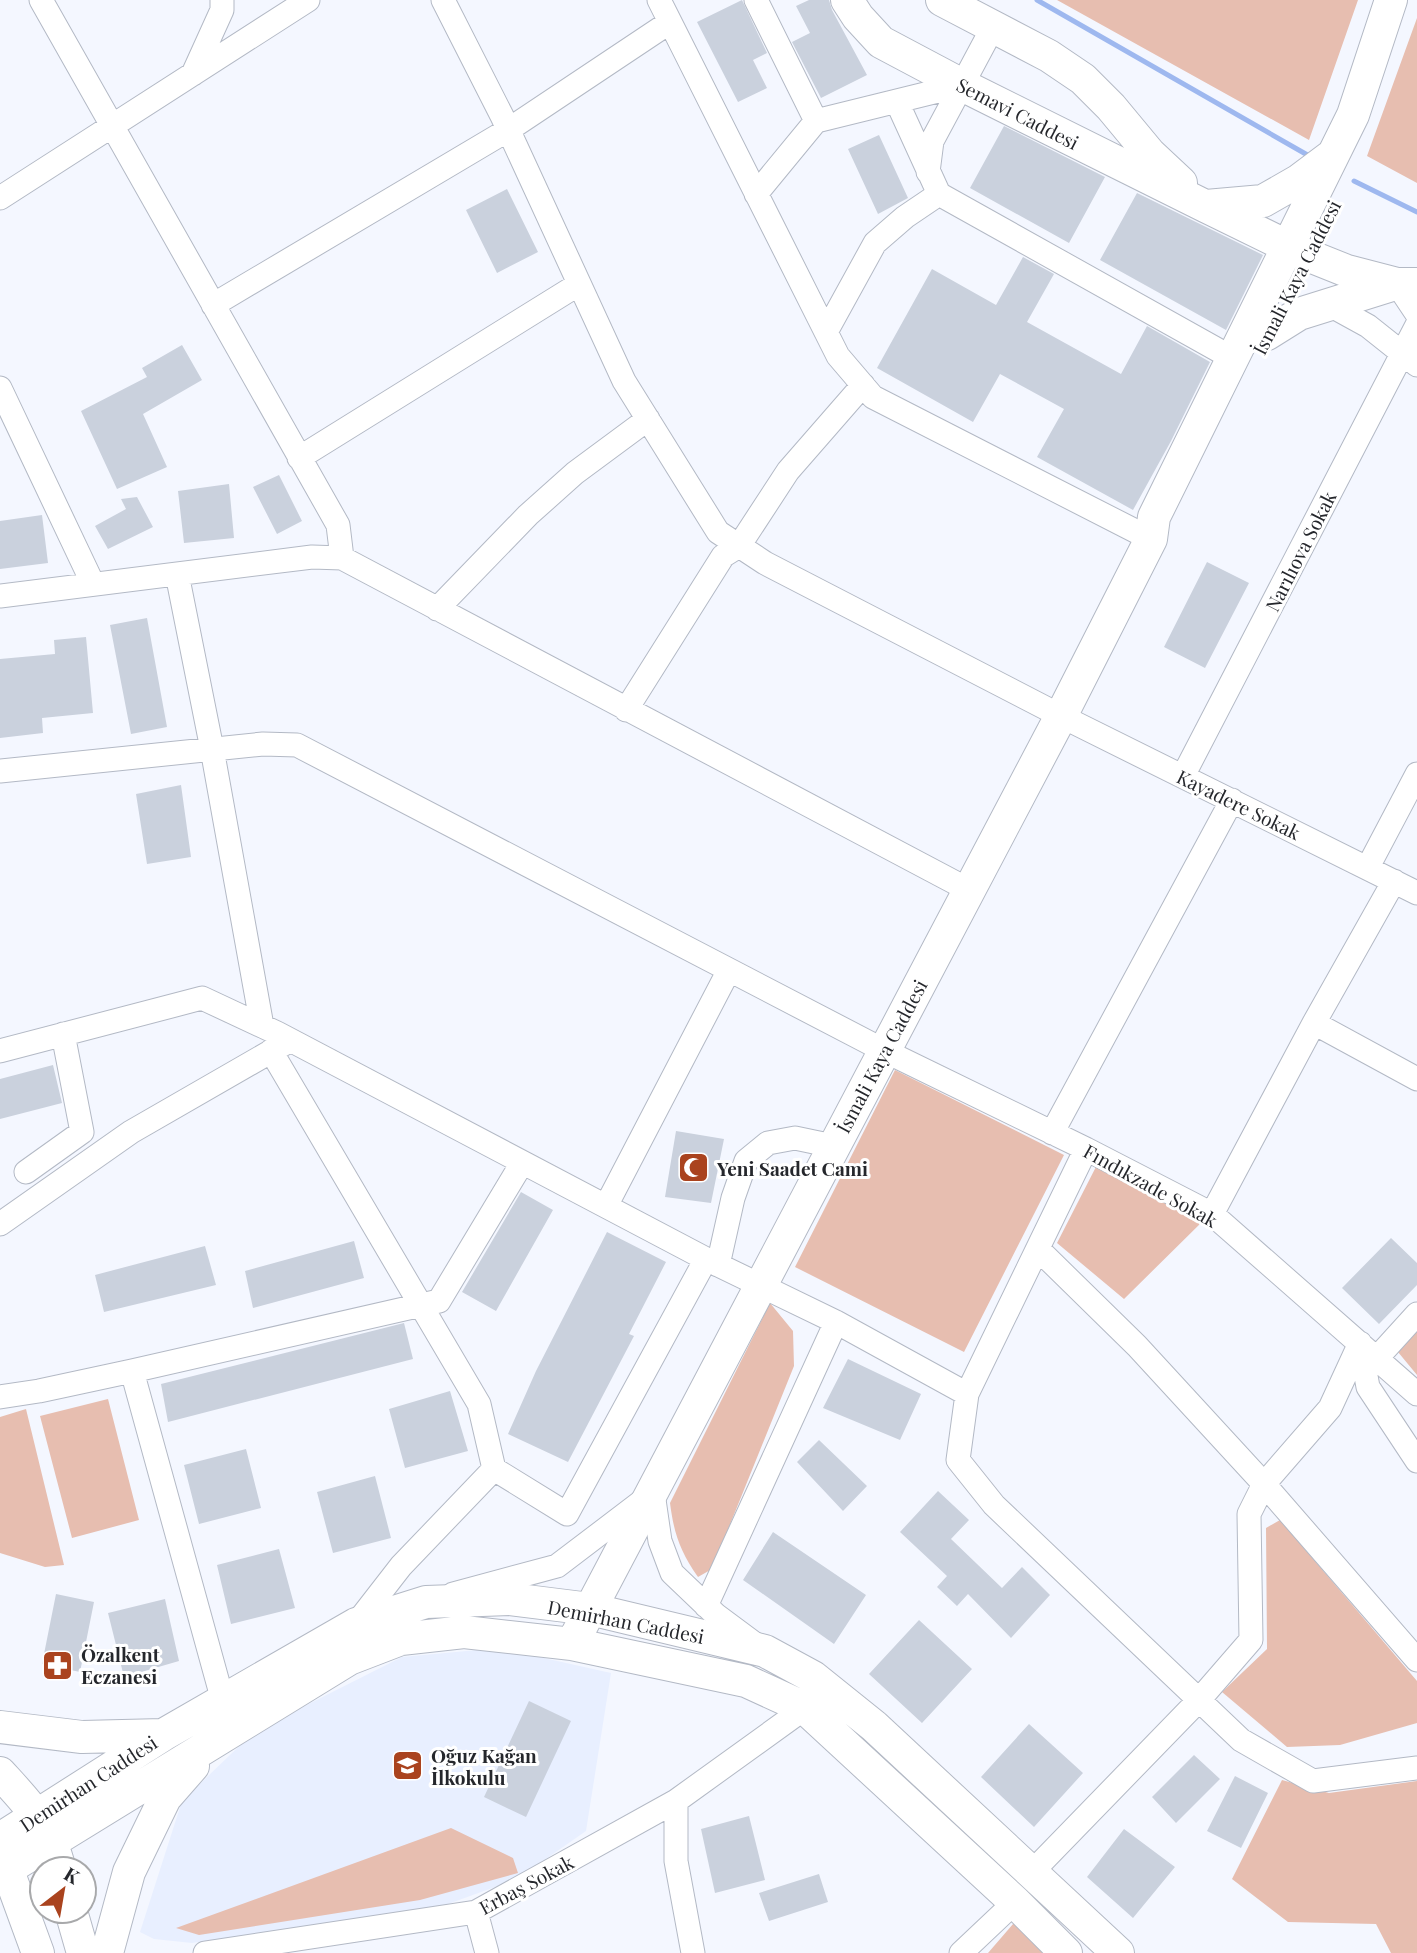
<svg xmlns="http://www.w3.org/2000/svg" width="1417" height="1953" font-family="'Playfair Display',serif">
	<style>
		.built { fill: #e8efff }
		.green { fill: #e7beb0 }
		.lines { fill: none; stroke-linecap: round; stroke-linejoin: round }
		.stream { stroke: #9eb8ef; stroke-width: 5 }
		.building { fill: #cad1dd }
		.street-casing { stroke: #b3b9c5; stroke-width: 25 }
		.secondary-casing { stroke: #b3b9c5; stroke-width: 34 }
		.street { stroke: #fff; stroke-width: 23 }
		.secondary { stroke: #fff; stroke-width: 32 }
		.labels { text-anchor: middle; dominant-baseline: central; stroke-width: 6; stroke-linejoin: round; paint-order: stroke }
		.street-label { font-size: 19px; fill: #25272c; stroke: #fff }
		.poi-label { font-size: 19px; font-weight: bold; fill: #25272c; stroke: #fff; text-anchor: start }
	</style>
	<rect width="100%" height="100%" fill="#f4f7ff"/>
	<!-- built -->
	<path class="built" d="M499,1648L611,1673L586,1831L517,1879L437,1908L192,1943L154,1939L140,1932L182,1801L255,1731L402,1657Z"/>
	<!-- green -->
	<path class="green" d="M1057,0H1358L1309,140Z
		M1417,18V183L1367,156Z
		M895,1070L1064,1155L964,1352L795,1267Z
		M1100,1159L1205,1219L1124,1299L1057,1243Z
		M770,1303L793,1331L794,1366L712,1569L698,1577C680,1551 674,1534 670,1503Z
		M1417,1331V1375L1398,1352Z
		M108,1399L139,1520L72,1538L40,1416Z
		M26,1409L64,1565L45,1567L0,1553V1417Z
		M1280,1520L1417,1681V1723L1340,1745L1287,1747L1222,1692L1267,1649L1266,1528Z
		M1282,1780L1329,1793L1417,1781V1953H1391L1376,1924L1288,1922L1232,1879Z
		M451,1828L513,1858L518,1873L420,1900L199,1935L176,1928Z
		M1019,1917L1055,1953H988Z"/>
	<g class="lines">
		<!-- stream -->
		<path class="stream" d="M1037,0L1311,157
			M1354,181L1417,212"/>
	</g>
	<!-- building -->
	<path class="building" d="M742,0L767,53L753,60L767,88L738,102L697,22Z
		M809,0H829L832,10L867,75L821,98L792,42L810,33L796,6Z
		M1004,126L1105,177L1069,243L970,188Z
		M879,135L908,198L878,214L848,149Z
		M507,189L538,252L497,273L466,210Z
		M1137,193L1263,255L1226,330L1100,260Z
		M1023,257L1054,274L1027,322L1121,374L1147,326L1210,362L1171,441L1133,510L1037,457L1064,409L1000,374L973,422L877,368L932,269L996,305Z
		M182,345L202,380L143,414L167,467L117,489L81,411L147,377L142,368Z
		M279,475L302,521L277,534L253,487Z
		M229,484L234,538L184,543L178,491Z
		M137,497L153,527L108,549L95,526L126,509L121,499Z
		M42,515L48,563L0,569V521Z
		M1207,562L1249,583L1205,668L1164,647Z
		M147,618L167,727L131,734L110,625Z
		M86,637L93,713L42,718L43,733L0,738V659L55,654L54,640Z
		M181,785L191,857L147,864L136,794Z
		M53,1065L62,1103L0,1119V1079Z
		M676,1131L724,1139L711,1203L665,1197Z
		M521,1192L553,1210L496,1311L462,1292Z
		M607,1232L666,1262L629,1334L634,1336L568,1462L508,1434L536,1371Z
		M1391,1238L1417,1263V1285L1379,1324L1342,1288Z
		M354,1241L364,1278L253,1308L245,1271Z
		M205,1246L216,1285L104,1312L95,1275Z
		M404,1323L413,1359L168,1422L161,1384Z
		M848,1359L921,1394L900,1440L823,1408Z
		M450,1391L468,1451L405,1468L389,1409Z
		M819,1440L867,1486L843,1511L797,1462Z
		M246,1449L261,1508L199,1524L184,1465Z
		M375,1476L391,1538L333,1553L317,1492Z
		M938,1491L969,1520L951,1539L1002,1588L1022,1567L1050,1595L1011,1638L968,1594L957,1606L937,1587L947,1576L900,1532Z
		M773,1532L866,1595L834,1644L743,1580Z
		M279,1549L295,1608L231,1624L217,1565Z
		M56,1594L94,1602L80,1672L42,1664Z
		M165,1599L179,1661L124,1677L108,1613Z
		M919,1620L972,1669L922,1723L869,1674Z
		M529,1701L571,1721L526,1817L484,1797Z
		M1029,1724L1083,1773L1034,1827L981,1777Z
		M1194,1755L1220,1779L1176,1823L1152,1797Z
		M1235,1776L1268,1793L1241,1848L1207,1831Z
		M749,1816L765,1880L715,1893L701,1829Z
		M1124,1829L1175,1867L1133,1918L1087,1877Z
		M819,1874L828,1902L769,1921L759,1893Z"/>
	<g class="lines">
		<defs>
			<path id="street" d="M41,0L338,525L342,558
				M443,0L502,116L624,381L718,532L765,563L1061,716L1417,893
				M659,0L838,356L873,397L1151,539
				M756,0L816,121L962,85L993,27
				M193,74L222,10V0
				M897,102L939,194L1234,359
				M928,172L932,141L962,85
				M756,194L816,121
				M0,198L308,0
				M1397,284L1417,314
				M1328,304L1368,326L1417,365
				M213,305L508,130L670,22
				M826,332L875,243L905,217L939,194
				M0,388L93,584
				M299,458L579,284
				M177,574L212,749L262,1026
				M0,596L312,557L342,558L969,890
				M437,609L528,515L575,473L648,419
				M626,710L723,556L739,546L788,471L863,385
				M0,771L263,744L297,745L885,1051L1086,1149L1212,1214L1417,1394
				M1183,776L1417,325
				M1368,867L1417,774
				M1314,1023L1417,1079
				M0,1051L202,998L277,1033L706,1259L836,1322L967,1394L1086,1149
				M271,1051L479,1404L494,1469L567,1514L706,1259
				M1052,1133L1232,800
				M26,1172L82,1132L63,1034
				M606,1206L729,970
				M1212,1214L1314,1023L1394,881
				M0,1224L131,1132L284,1044
				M1039,1250L1137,1346L1264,1484L1417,1660
				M718,1265L733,1198L746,1161L768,1143L795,1138L833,1146
				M1377,1358L1417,1314
				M132,1371L223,1701
				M967,1394L958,1460L994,1505L1241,1740L1313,1781L1417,1768
				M0,1397L39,1391L132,1371L439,1301L522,1163
				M453,1594L557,1566L653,1493L660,1541L672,1573L716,1615L755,1644
				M706,1606L836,1322
				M356,1624L401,1566L494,1469
				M676,1801V1861L693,1953
				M1031,1873L1199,1700L1251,1640L1249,1514L1264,1484L1330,1408L1360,1343L1368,1387L1417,1461
				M476,1912L487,1953
				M205,1953L476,1912L676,1801L805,1708
				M961,1953L1015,1902"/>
			<path id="secondary" d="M847,0L858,17L881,42L962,85L1205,206L1297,251L1347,271L1397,284H1417
				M942,0L1049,56L1083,79L1111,107L1150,154L1181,183
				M1206,206L1263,201L1298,181L1330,157
				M1267,334L1299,314L1395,284
				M572,1644L1061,716L1151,539L1154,517L1353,115L1391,0
				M0,1727L82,1737L163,1735
				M0,1773C32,1808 47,1822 60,1869
				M0,1839L163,1735L356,1624L426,1602L510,1599L590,1609L765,1651L813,1677L874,1726L1118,1953
				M0,1849L38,1953
				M9,1868L349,1659L401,1639L464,1632L572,1644L746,1681L805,1708L1015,1902L1066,1953
				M71,1911L83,1953
				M107,1953L129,1872L165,1798L193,1766"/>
		</defs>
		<!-- street casing -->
		<use href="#street" class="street-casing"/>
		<!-- secondary casing -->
		<use href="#secondary" class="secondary-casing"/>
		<!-- street -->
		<use href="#street" class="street"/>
		<!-- secondary -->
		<use href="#secondary" class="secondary"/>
	</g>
	<!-- icons -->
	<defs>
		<symbol id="mosque-square" viewBox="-11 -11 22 22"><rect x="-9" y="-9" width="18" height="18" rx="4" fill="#aa431e" stroke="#fff"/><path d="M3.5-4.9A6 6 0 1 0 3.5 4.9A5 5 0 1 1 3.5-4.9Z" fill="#fff"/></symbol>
		<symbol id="pharmacy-square" viewBox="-11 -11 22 22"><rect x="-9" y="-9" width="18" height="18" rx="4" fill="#aa431e" stroke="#fff"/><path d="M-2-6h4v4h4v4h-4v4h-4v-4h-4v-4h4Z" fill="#fff"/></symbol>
		<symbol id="school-square" viewBox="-11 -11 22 22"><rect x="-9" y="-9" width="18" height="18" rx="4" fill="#aa431e" stroke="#fff"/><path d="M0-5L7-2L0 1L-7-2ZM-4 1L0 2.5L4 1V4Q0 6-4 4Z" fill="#fff"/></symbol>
	</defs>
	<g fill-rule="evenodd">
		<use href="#mosque-square" x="676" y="1150" width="35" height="35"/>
		<use href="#pharmacy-square" x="40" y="1648" width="35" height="35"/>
		<use href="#school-square" x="390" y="1748" width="35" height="35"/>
	</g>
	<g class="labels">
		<!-- street labels -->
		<g class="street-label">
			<text transform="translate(1018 113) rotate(27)">Semavi Caddesi</text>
			<text transform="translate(1296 277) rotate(-63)">İsmali Kaya Caddesi</text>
			<text transform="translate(1300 551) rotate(-63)">Narılıova Sokak</text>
			<text transform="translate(1239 804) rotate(26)">Kayadere Sokak</text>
			<text transform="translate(881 1056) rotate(-62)">İsmali Kaya Caddesi</text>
			<text transform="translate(1151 1185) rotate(29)">Fındıkzade Sokak</text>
			<text transform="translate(626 1621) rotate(11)">Demirhan Caddesi</text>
			<text transform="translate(88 1783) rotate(-33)">Demirhan Caddesi</text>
			<text transform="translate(526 1884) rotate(-28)">Erbaş Sokak</text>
		</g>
		<!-- poi labels -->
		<g class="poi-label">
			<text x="717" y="1168">Yeni Saadet Cami</text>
			<text x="81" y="1654">Özalkent<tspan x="81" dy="22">Eczanesi</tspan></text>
			<text x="431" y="1755">Oğuz Kağan<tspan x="431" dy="22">İlkokulu</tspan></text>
		</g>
	</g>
	<!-- north arrow -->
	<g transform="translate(63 1890) rotate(31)"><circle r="33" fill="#ffffff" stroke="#a8a9ab" stroke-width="2"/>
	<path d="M0-5L12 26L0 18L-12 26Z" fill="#aa431e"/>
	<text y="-10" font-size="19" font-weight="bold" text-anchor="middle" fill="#25272c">K</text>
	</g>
</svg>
